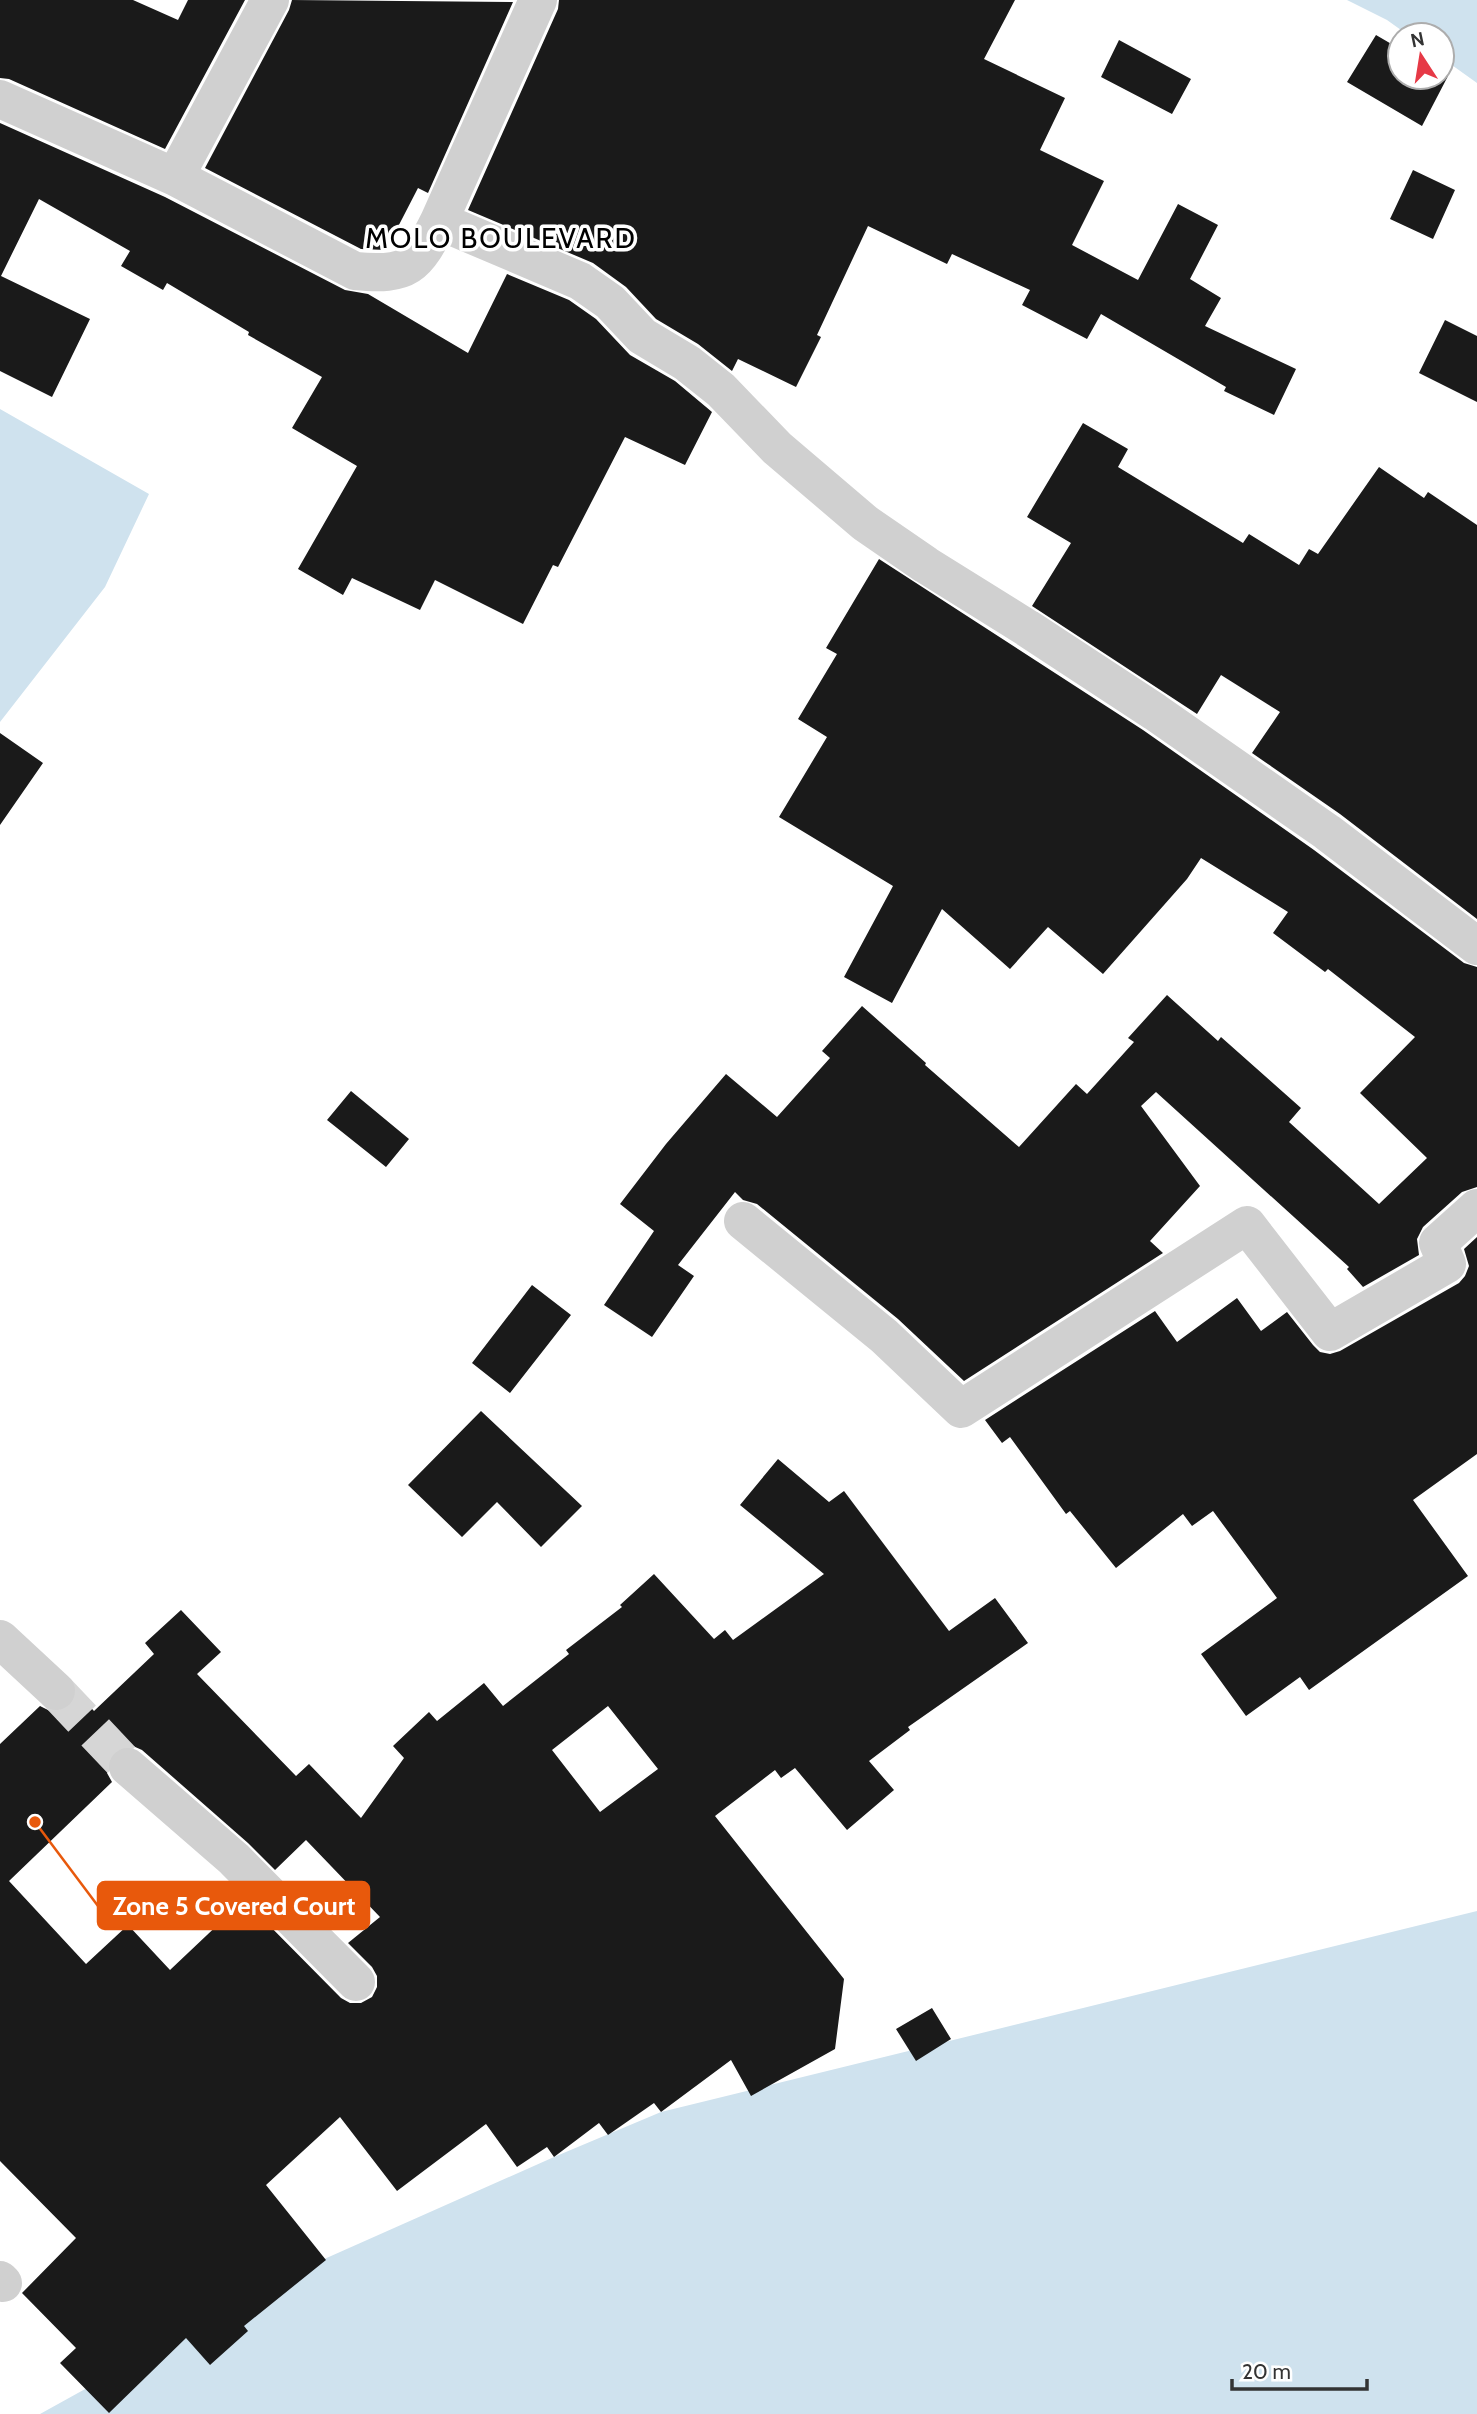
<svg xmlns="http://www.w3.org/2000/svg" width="1477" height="2414" font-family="Cabin,sans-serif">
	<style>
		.water { fill: #cfe2ee }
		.building { fill: #1a1a1a; fill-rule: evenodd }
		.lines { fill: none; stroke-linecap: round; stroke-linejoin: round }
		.minor-tunnel { stroke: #d6d6d6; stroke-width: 38; stroke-dasharray: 38 19; stroke-linecap: butt }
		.minor { stroke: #d0d0d0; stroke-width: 38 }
		.labels { text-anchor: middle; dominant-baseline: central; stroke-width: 7; stroke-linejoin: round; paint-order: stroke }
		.quarter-label { font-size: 28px; letter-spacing: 2px; fill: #000; stroke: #fff }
		.leader { fill: none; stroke: #e8590c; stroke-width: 2.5 }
		.callout-dot { fill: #e8590c; stroke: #fff; stroke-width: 2.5 }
		.callout { fill: #e8590c; stroke: #e8590c; stroke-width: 2.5 }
		.callout-label { font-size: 26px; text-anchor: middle; font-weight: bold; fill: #fff }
	</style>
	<rect width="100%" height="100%" fill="#fff"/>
	<!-- water -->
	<path class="water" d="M1347,0H1477V83L1442,58V35H1408L1387,20Z
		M0,409L149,494L105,587L0,722Z
		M1477,1911V2414H40L304,2268L554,2157L661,2112Z"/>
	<!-- building -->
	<path class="building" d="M0,0H133L178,20L188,0H245L165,149L9,79L0,78Z
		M292,0L513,2L428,193L418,188L386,250L361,249L205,168L289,10Z
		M559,0H1015L984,59L1065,98L1040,150L1104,181L1072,245L1138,280L1178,204L1218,225L1190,279L1221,298L1205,326L1296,369L1274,415L1224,391L1226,387L1101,314L1087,339L1022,305L1030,290L952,254L947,264L868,226L817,335L821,337L796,387L738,359L732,371L698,344L656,319L626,287L593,263L468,210L558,9Z
		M1376,35L1400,49V77H1442V73L1448,76L1422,126L1347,82Z
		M1119,40L1191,79L1172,114L1101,77Z
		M0,123L165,197L345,290L368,294L468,353L507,274L569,300L596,319L630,355L675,381L712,412L685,465L625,437L558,567L553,565L523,624L435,580L420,610L352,578L343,595L298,569L357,466L292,428L322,377L248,335L249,332L167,283L163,290L121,266L130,251L39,199L1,276L90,319L52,397L0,371Z
		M1413,170L1455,190L1433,239L1390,219Z
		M1445,320L1477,336V402L1419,373Z
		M1083,423L1128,449L1118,467L1243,543L1249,534L1299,565L1309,549L1318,554L1379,467L1424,498L1428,492L1477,525V919L1340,814L1252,753L1280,712L1221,675L1197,714L1032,606L1071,543L1027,517Z
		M879,559L1143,730L1314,850L1464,963L1477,967V1187L1462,1192L1423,1227L1417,1239L1419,1255L1363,1287L1347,1269L1349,1267L1156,1092L1141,1106L1200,1186L1150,1241L1163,1253L964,1381L898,1319L757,1204L743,1200L735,1192L678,1265L694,1276L652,1337L604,1305L654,1231L620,1204L666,1144L726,1074L777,1117L830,1058L822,1051L862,1006L926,1063L925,1065L1019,1147L1076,1084L1087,1094L1134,1042L1128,1038L1167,995L1218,1041L1221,1037L1301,1108L1289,1122L1379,1204L1427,1158L1360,1093L1415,1037L1328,969L1325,972L1273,933L1288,912L1201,858L1187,879L1103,974L1048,927L1010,969L942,909L892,1003L844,977L893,886L779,817L827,737L798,719L837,654L826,648Z
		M0,733L43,763L0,825Z
		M351,1091L409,1139L386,1167L327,1120Z
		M1477,1237V1454L1413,1500L1468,1576L1309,1690L1300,1677L1246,1716L1201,1654L1277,1598L1213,1511L1192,1526L1183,1514L1116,1568L1070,1511L1066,1514L1010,1437L1002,1443L985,1420L1155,1311L1177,1342L1237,1298L1261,1331L1287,1312L1313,1345L1320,1352L1330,1354L1340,1351L1459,1283L1465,1276L1469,1266L1464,1249Z
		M532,1285L571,1315L510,1393L472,1363Z
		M481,1411L582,1506L541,1547L497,1502L462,1537L408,1485Z
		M778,1459L829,1502L844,1491L949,1631L995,1598L1028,1643L908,1727L910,1730L869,1761L894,1790L847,1830L795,1768L781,1778L775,1770L715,1816L844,1979L835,2049L751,2096L731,2060L661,2112L654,2103L608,2135L599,2123L554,2157L547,2147L517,2167L486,2124L397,2191L340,2117L266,2185L326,2260L244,2326L248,2331L210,2365L186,2338L109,2413L60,2363L76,2348L22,2293L76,2238L0,2161V1744L40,1706L52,1712H63L72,1705L77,1693L94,1711L154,1654L145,1643L181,1610L221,1652L197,1674L296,1776L309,1764L361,1818L404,1758L393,1746L429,1712L437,1721L484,1683L503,1706L569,1654L566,1650L622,1607L620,1605L654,1574L714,1639L725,1630L733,1640L824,1574L740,1505ZM608,1706L658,1769L600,1812L552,1750ZM122,1746H133L142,1750L248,1843L275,1870L306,1840L380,1917L348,1943L372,1967L377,1976V1987L372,1997L361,2003H350L341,1998L244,1900L170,1970L128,1925L86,1964L9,1881L112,1782L107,1773V1762L112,1752Z
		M932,2008L951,2039L916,2061L896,2029Z"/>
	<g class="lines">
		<!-- minor-tunnel -->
		<path class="minor-tunnel" d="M56,1691L128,1767"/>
		<!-- minor -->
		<path class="minor" d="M0,99L175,177L355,271C409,276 416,267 439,221L538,0
			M175,177L270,0
			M439,221L580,281L610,302L642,336L687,363L721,390L777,448L865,523L926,565L1027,628L1155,712L1327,832L1477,946
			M743,1221L884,1336L961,1409L1247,1225L1330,1332L1447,1264L1438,1243L1477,1208
			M0,1639L56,1691
			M128,1767L234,1859L356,1982
			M0,2280L3,2283"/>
	</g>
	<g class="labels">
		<!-- quarter labels -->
		<g class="quarter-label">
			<text x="501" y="238">MOLO BOULEVARD</text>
		</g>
	</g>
	<!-- callouts -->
	<path class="leader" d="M35 1822L98 1906"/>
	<circle class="callout-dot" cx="35" cy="1822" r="7"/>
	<rect class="callout" x="98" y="1882" width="271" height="47" rx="7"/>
	<g class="callout-label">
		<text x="234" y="1915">Zone 5 Covered Court</text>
	</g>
	<!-- north arrow -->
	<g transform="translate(1421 56) rotate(348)"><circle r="33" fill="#ffffff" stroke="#adadad" stroke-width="2"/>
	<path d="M0-5L12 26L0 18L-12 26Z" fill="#e63946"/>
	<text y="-10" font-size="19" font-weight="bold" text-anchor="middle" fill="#333333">N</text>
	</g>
	<!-- scale -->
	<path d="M1232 2379v10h135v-10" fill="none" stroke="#333333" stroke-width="3.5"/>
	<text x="1242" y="2379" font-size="21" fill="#333333" stroke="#ffffff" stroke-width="5" paint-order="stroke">20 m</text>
</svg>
